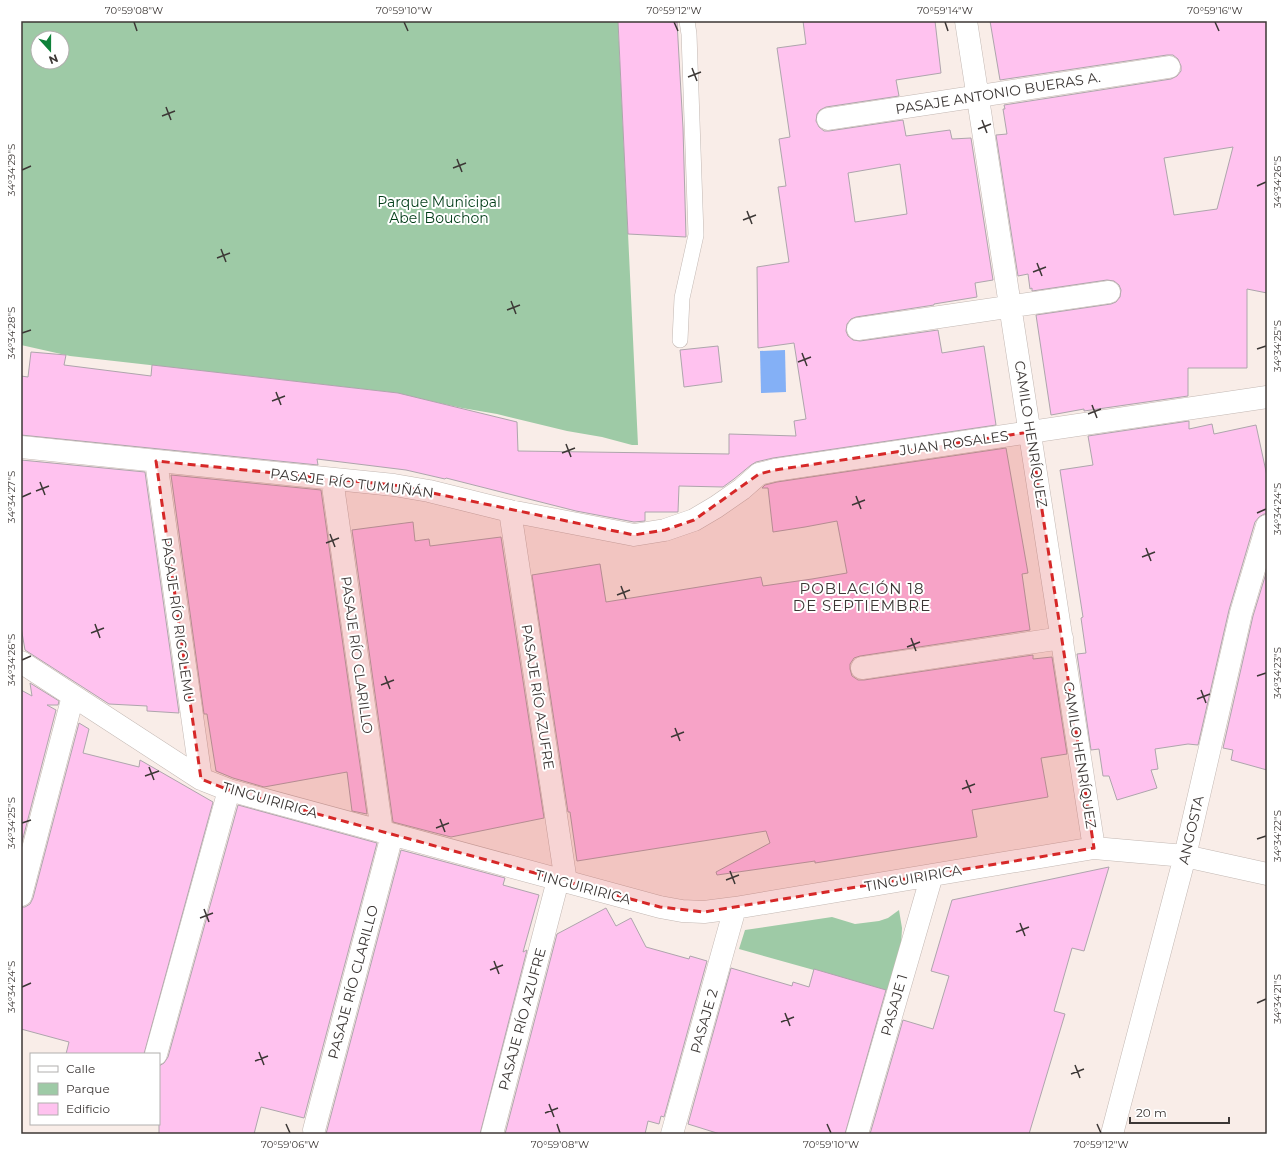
<svg xmlns="http://www.w3.org/2000/svg" width="1288" height="1155" font-family="Montserrat,sans-serif">
	<style>
		.green { fill: #9ecaa6; fill-rule: evenodd }
		.water { fill: #84b0f6 }
		.building { fill: #ffc2ef; stroke: #aea5ac; fill-rule: evenodd }
		.lines { fill: none; stroke-linecap: round; stroke-linejoin: round }
		.lane-casing { stroke: #c3b8b3; stroke-width: 16 }
		.street-casing { stroke: #c3b8b3; stroke-width: 23 }
		.lane { stroke: #fff; stroke-width: 15 }
		.street { stroke: #fff; stroke-width: 22 }
		.marked { fill: #d62828; fill-opacity: 0.2; stroke: #d62828; stroke-width: 3; stroke-dasharray: 8 5; stroke-linejoin: round }
		.ticks { fill: none; stroke: #3c3735; stroke-width: 1.5 }
		.labels { text-anchor: middle; dominant-baseline: central; stroke-width: 4; stroke-linejoin: round; paint-order: stroke }
		.street-label { font-size: 14px; fill: #3c3735; stroke: #fff }
		.park-label { font-size: 14px; fill: #023d18; stroke: #fff }
		.neighbourhood-label { font-size: 15px; letter-spacing: 1px; fill: #3c3735; stroke: #fff }
		.neatline { fill: none; stroke: #3c3735; stroke-width: 1.5 }
		.ticks-label { font-size: 10px; text-anchor: middle; fill: #3c3735 }
	</style>
	<rect width="100%" height="100%" fill="#f9ede8"/>
	<!-- green -->
	<path class="green" d="M21,21H618L638,445H632L602,437L567,431L497,414L462,408L388,392L70,356L21,345ZM38,38H62V62H38Z
		M899,910L902,928L901,947L889,991L739,949L745,930L832,917L855,924L879,921L888,918Z"/>
	<!-- water -->
	<path class="water" d="M785,350L786,392L761,393L760,351Z"/>
	<!-- building -->
	<path class="building" d="M618,21L677,22L683,128L686,237L628,234Z
		M803,21H935L941,73L896,80L899,96L826,107L820,110L817,114L816,121L819,127L824,131H829L903,120L906,136L950,130L952,139L971,138L993,280L975,283L977,297L934,304V305L856,317L851,319L847,324L846,331L848,336L853,340L860,341L938,330L942,353L984,346L996,425L773,458L756,462L751,465L734,479L723,487L679,486L678,512H645V521L634,522L576,511L446,478L445,479L406,470L317,459L318,465L21,435V376L28,377L31,352L66,355L64,365L151,376L152,365L398,393L517,422L518,451L729,454V434L796,436L794,421L806,419L794,343L758,348L757,267L789,262L778,187L786,186L779,139L790,137L777,48L806,44ZM900,164L907,214L855,222L848,173Z
		M990,21H1267V293L1247,289V368H1188V396L1084,411V409L1051,415L1036,315L1111,304L1116,302L1120,297L1121,290L1119,285L1114,281L1107,280L1032,291V288L1030,289L1028,274L1018,276L996,135L1007,134L1003,109H1005L1004,105L1171,79L1177,76L1181,71V66L1178,59L1173,55H1167L1000,80ZM1233,147L1217,209L1174,215L1164,158Z
		M718,346L722,382L684,387L680,350Z
		M1189,421V429L1212,424L1214,434L1256,425L1267,476V514H1264L1259,517L1255,522L1229,610L1198,745L1188,744L1155,749L1158,769L1151,770L1157,788L1117,800L1109,776H1103L1099,749L1091,750L1077,654L1086,653L1081,618L1083,617L1060,470L1093,465L1088,436Z
		M1006,448L1028,573L1022,574L1030,630L860,656L854,658L850,664V669L852,676L858,680H864L1033,655V659L1052,657L1067,754L1041,758L1048,797L972,810L977,837L815,863V861L717,875L716,872L770,843L766,831L577,861L570,812H568L532,575L600,564L606,602L761,577L763,586L812,579L847,573L837,521L805,527L773,532L768,488H762L765,485L777,482Z
		M21,460L145,472L179,713L147,711V706L109,704L25,650L21,627Z
		M171,475L321,490L367,814L352,811L347,772L264,787L233,778L216,771L207,714H204Z
		M413,522L415,541L429,539L430,546L501,537L544,818L451,837L393,822L352,530Z
		M1267,570V770L1231,760L1233,750L1223,748L1253,616Z
		M30,683L59,701L58,705H47L56,710L21,846V690L32,696Z
		M79,723L89,729L83,753L139,767L140,760L213,802L144,1054H66L69,1042L21,1029V907H25L30,904L33,898Z
		M238,805L377,843L304,1118L261,1107L254,1134H159V1066L164,1063L168,1057Z
		M401,850L505,878L503,885L539,895L523,952L527,950L480,1134H326Z
		M1109,867L1084,951L1072,948L1054,1011L1065,1014L1029,1134H870L903,1020L933,1029L949,976L931,971L952,900Z
		M606,908L616,926L631,918L646,947L689,959L690,956L707,961L664,1117L661,1116L659,1124L648,1121L645,1134H505L557,934Z
		M731,968L792,986L793,982L809,987L814,969L886,990L845,1134H720L688,1124Z"/>
	<g class="lines">
		<defs>
			<path id="lane" d="M680,340L682,298L696,235L689,34L687,21"/>
			<path id="street" d="M966,21L1094,848
				M828,119L1169,67
				M858,329L1109,292
				M21,447L394,485L429,491L510,511L634,535L665,530L694,520L716,507L742,489L759,474L775,470L1267,397
				M156,461L201,779
				M332,479L382,832
				M510,511L566,882
				M21,662L201,779L229,790L660,907L682,911L704,912L735,908L1094,848L1185,856L1267,874
				M862,668L1062,638
				M21,895L73,696
				M156,1054L229,790
				M314,1130L392,835
				M492,1134L558,880
				M672,1134L735,908
				M857,1134L932,875
				M1112,1134L1185,856L1241,613L1267,526"/>
		</defs>
		<!-- lane casing -->
		<use href="#lane" class="lane-casing"/>
		<!-- street casing -->
		<use href="#street" class="street-casing"/>
		<!-- lane -->
		<use href="#lane" class="lane"/>
		<!-- street -->
		<use href="#street" class="street"/>
	</g>
	<!-- marked area -->
	<path class="marked" d="M1030,432L1094,848L704,912L660,907L229,790L201,779L156,461L394,485L634,535L665,530L694,520L759,474L775,470Z"/>
	<!-- ticks -->
	<path class="ticks" d="M134,22L137,31M404,22L408,31M674,22L678,31M945,22L948,31M1215,22L1219,31M692,68L697,81M688,77L701,72M166,107L171,120M162,116L175,111M982,120L987,133M978,129L991,124M457,159L462,172M453,168L466,163M22,170L31,166M1257,186L1266,182M747,211L752,224M743,220L756,215M221,249L226,262M217,258L230,253M1037,263L1042,276M1033,272L1046,267M511,301L516,314M507,310L520,305M22,333L31,330M1257,349L1266,346M802,353L807,366M798,362L811,357M276,392L281,405M272,401L285,396M1092,405L1097,418M1088,414L1101,409M566,444L571,457M562,453L575,448M40,482L45,495M36,491L49,486M856,496L861,509M22,497L31,493M852,505L865,500M1257,513L1266,509M330,534L335,547M326,543L339,538M1146,548L1151,561M1142,557L1155,552M621,586L626,599M617,595L630,590M95,624L100,638M91,633L104,628M911,638L916,651M907,647L920,642M22,660L31,656M385,676L390,689M1257,676L1266,673M381,685L394,680M1201,690L1206,703M1197,699L1210,694M675,728L680,741M671,737L684,732M149,767L154,780M145,776L159,771M966,780L971,793M962,789L975,784M440,819L445,832M22,823L31,820M436,828L449,823M1257,839L1266,836M730,871L735,884M726,880L739,875M204,909L209,922M200,918L213,913M1020,923L1025,936M1016,932L1029,927M494,961L499,974M490,970L503,965M22,987L31,983M1257,1003L1266,999M785,1013L790,1026M781,1022L794,1017M259,1052L264,1065M255,1061L268,1056M1075,1065L1080,1078M1071,1074L1084,1069M549,1104L554,1117M545,1113L558,1108M286,1124L290,1133M557,1124L560,1133M827,1124L831,1133M1097,1124L1101,1133"/>
	<g class="labels">
		<!-- street labels -->
		<g class="street-label">
			<text transform="translate(998 93) rotate(-9)">PASAJE ANTONIO BUERAS A.</text>
			<text transform="translate(1031 434) rotate(81)">CAMILO HENRÍQUEZ</text>
			<text transform="translate(954 443) rotate(-8)">JUAN ROSALES</text>
			<text transform="translate(352 483) rotate(7)">PASAJE RÍO TUMUÑÁN</text>
			<text transform="translate(178 620) rotate(82)">PASAJE RÍO RIGOLEMU</text>
			<text transform="translate(357 655) rotate(82)">PASAJE RÍO CLARILLO</text>
			<text transform="translate(538 697) rotate(81)">PASAJE RÍO AZUFRE</text>
			<text transform="translate(1080 755) rotate(81)">CAMILO HENRÍQUEZ</text>
			<text transform="translate(270 800) rotate(16)">TINGUIRIRICA</text>
			<text transform="translate(1191 830) rotate(-77)">ANGOSTA</text>
			<text transform="translate(913 878) rotate(-10)">TINGUIRIRICA</text>
			<text transform="translate(583 887) rotate(15)">TINGUIRIRICA</text>
			<text transform="translate(353 982) rotate(-75)">PASAJE RÍO CLARILLO</text>
			<text transform="translate(894 1005) rotate(-74)">PASAJE 1</text>
			<text transform="translate(522 1019) rotate(-75)">PASAJE RÍO AZUFRE</text>
			<text transform="translate(704 1021) rotate(-74)">PASAJE 2</text>
		</g>
		<!-- park labels -->
		<g class="park-label">
			<text x="439" y="202">Parque Municipal<tspan x="439" dy="16">Abel Bouchon</tspan></text>
		</g>
		<!-- neighbourhood labels -->
		<g class="neighbourhood-label">
			<text x="862" y="588">POBLACIÓN 18<tspan x="862" dy="17">DE SEPTIEMBRE</tspan></text>
		</g>
	</g>
	<!-- border -->
	<rect width="1288" height="1155" fill="none" stroke="#ffffff" stroke-width="44"/>
	<!-- legend -->
	<rect x="30" y="1053" width="130" height="72" fill="#ffffff" stroke="#b1afae"/>
	<rect x="38" y="1066" width="20" height="6" fill="#ffffff" stroke="#b1afae"/>
	<text x="66" y="1073" font-size="12" fill="#3c3735">Calle</text>
	<rect x="38" y="1083" width="20" height="12" fill="#9ecaa6" stroke="#b1afae"/>
	<text x="66" y="1093" font-size="12" fill="#3c3735">Parque</text>
	<rect x="38" y="1103" width="20" height="12" fill="#ffc2ef" stroke="#b1afae"/>
	<text x="66" y="1113" font-size="12" fill="#3c3735">Edificio</text>
	<!-- north arrow -->
	<g transform="translate(50 50) rotate(159)"><circle r="19" fill="#ffffff" stroke="#b1afae"/>
	<path d="M0-3L7 15L0 10L-7 15Z" fill="#0e8139"/>
	<text y="-6" font-size="11" font-weight="bold" text-anchor="middle" fill="#3c3735">N</text>
	</g>
	<!-- scale -->
	<path d="M1130 1117v6h99v-6" fill="none" stroke="#3c3735" stroke-width="2"/>
	<text x="1136" y="1117" font-size="12" fill="#3c3735" stroke="#ffffff" stroke-width="3" paint-order="stroke">20 m</text>
	<rect x="22" y="22" width="1244" height="1111" class="neatline"/>
	<g class="ticks-label">
		<text x="134" y="14">70°59'08"W</text>
		<text x="404" y="14">70°59'10"W</text>
		<text x="674" y="14">70°59'12"W</text>
		<text x="945" y="14">70°59'14"W</text>
		<text x="1215" y="14">70°59'16"W</text>
		<text transform="translate(11 170) rotate(-90)" y="4">34°34'29"S</text>
		<text transform="translate(1277 182) rotate(-90)" y="4">34°34'26"S</text>
		<text transform="translate(11 333) rotate(-90)" y="4">34°34'28"S</text>
		<text transform="translate(1277 346) rotate(-90)" y="4">34°34'25"S</text>
		<text transform="translate(11 497) rotate(-90)" y="4">34°34'27"S</text>
		<text transform="translate(1277 509) rotate(-90)" y="4">34°34'24"S</text>
		<text transform="translate(11 660) rotate(-90)" y="4">34°34'26"S</text>
		<text transform="translate(1277 673) rotate(-90)" y="4">34°34'23"S</text>
		<text transform="translate(11 823) rotate(-90)" y="4">34°34'25"S</text>
		<text transform="translate(1277 836) rotate(-90)" y="4">34°34'22"S</text>
		<text transform="translate(11 987) rotate(-90)" y="4">34°34'24"S</text>
		<text transform="translate(1277 999) rotate(-90)" y="4">34°34'21"S</text>
		<text x="290" y="1148">70°59'06"W</text>
		<text x="560" y="1148">70°59'08"W</text>
		<text x="831" y="1148">70°59'10"W</text>
		<text x="1101" y="1148">70°59'12"W</text>
	</g>
</svg>
